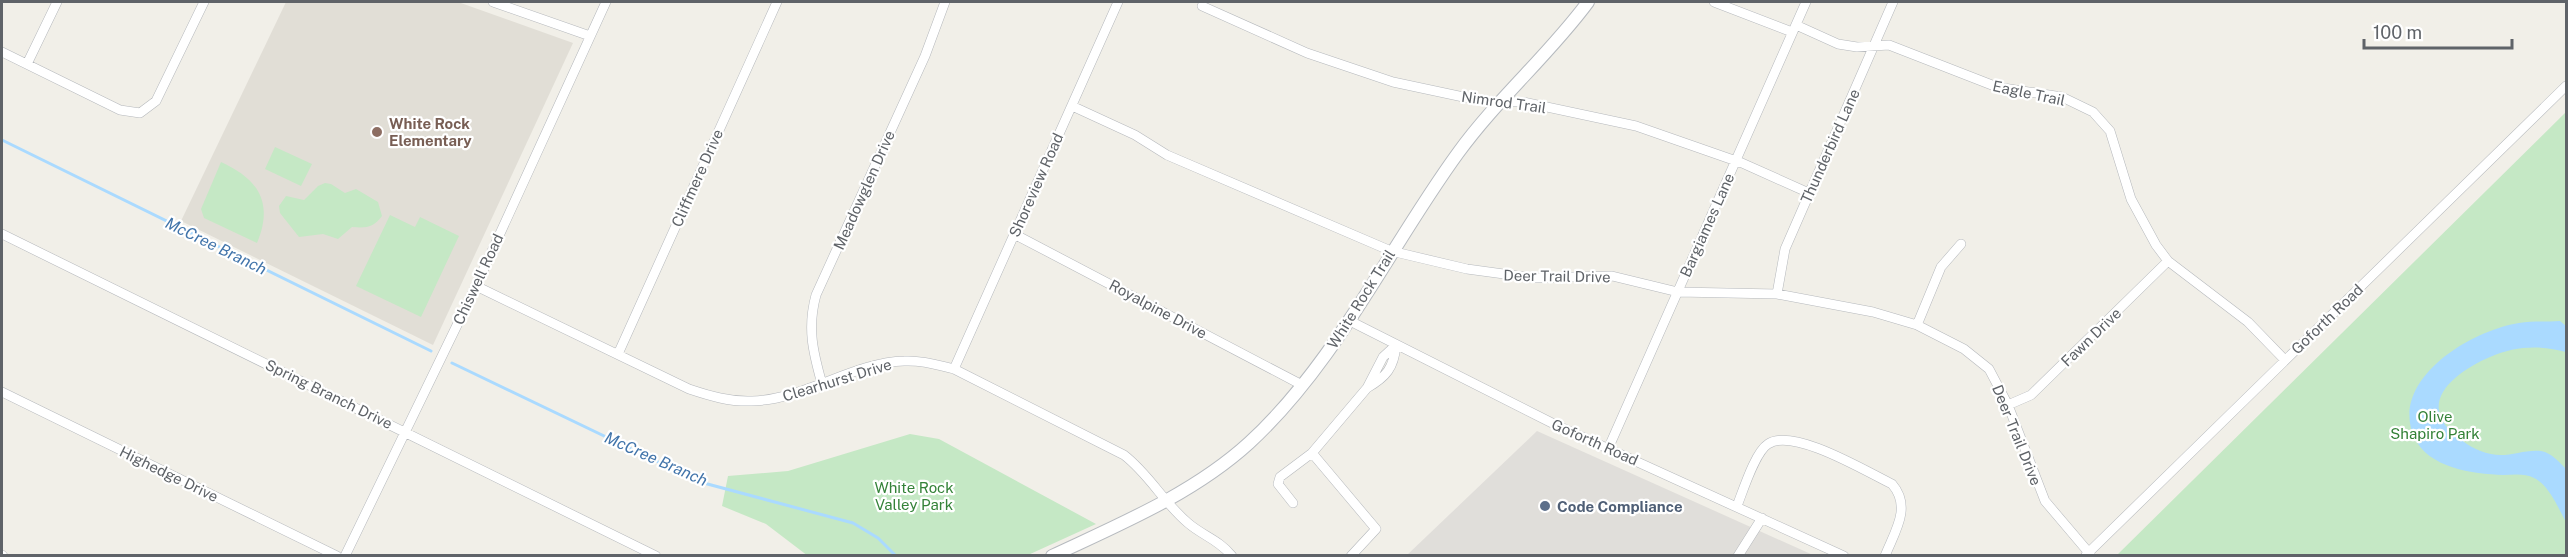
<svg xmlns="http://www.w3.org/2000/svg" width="2568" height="557" font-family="'Public Sans',sans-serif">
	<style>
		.industrial { fill: #e0deda }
		.education { fill: #e1ded6 }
		.green { fill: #c5e8c5 }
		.water { fill: #aadaff }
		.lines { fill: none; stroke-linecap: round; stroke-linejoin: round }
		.stream { stroke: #aadaff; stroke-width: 3 }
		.street-casing { stroke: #b5b8bc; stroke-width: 10 }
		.secondary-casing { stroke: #b6babf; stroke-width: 14 }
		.street { stroke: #fff; stroke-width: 9 }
		.secondary { stroke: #fff; stroke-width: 12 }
		.education-dot { fill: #8d6e63; stroke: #fff; stroke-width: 2 }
		.service-dot { fill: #5c6f8a; stroke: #fff; stroke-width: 2 }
		.labels { text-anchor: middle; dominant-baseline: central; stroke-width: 4.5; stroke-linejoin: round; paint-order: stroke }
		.street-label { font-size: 15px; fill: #5f6368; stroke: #fff }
		.education-label { font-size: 15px; font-weight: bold; fill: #785e54; stroke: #fff; text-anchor: start }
		.park-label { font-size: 15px; fill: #348238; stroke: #fff }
		.service-label { font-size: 15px; font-weight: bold; fill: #4e5e75; stroke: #fff; text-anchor: start }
		.water-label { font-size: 16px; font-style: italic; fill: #4174aa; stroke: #fff }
	</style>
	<rect width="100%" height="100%" fill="#f1efe8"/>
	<!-- industrial -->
	<path class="industrial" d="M1537,431L1813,555L1406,556Z"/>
	<!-- education -->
	<path class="education" d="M286,2H458L573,43L433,345L181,221Z"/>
	<!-- green -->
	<path class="green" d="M2566,112V555L2116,556Z
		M275,147L312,164L301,186L265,169Z
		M221,162C258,179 274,202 257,243L204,218L201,209Z
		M325,183L331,184L345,193L356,189L378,202L382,216C373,228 366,228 352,227L338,239L323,234L299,237L280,213L279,206L286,196L304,200L318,186Z
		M390,215L415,227L420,217L459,236L421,317L356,286Z
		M910,434L939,439L1096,524L1028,555L808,556L766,524L722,506L728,476L788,471Z"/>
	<!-- water -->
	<path class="water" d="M2560,321L2566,326V352C2540,345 2515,346 2490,357C2457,371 2415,402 2455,435C2466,444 2476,451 2491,454C2508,458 2524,449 2541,451C2552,453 2559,462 2566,469V522C2558,508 2549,485 2534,478C2525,473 2513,475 2503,475C2473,474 2428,468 2414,437C2389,379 2472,330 2519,323C2532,321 2547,322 2560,321Z"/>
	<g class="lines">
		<!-- stream -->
		<path class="stream" d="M2,140L431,351
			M452,363L700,482L853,523L878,538L896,556"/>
		<defs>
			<path id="street" d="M493,2L590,36
				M1714,2L1792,32
				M1202,6L1307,53L1393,82L1482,101L1523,102L1636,126L1742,163L1809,193
				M1796,25L1838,44L1857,47L1889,45L1997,87L2062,97L2093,112L2110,131L2131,199L2156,245L2168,261L2248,322L2285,360
				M2,52L120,110L140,113L156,101L204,2
				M27,64L57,2
				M1072,106L1135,135L1167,155L1391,251L1467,269L1533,278L1612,276L1678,292L1777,294L1873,312L1917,325L1964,349L1989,369L2008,405L2045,501L2090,554
				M2,234L656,556
				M1014,234L1302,385
				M476,286L689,389C710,396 730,402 752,401C803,400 855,362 904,361C921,360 937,365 954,369L1124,455C1149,474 1164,503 1188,523C1203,536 1218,539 1232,556
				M1777,294L1785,249L1893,2
				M1350,321L1554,424L1844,556
				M1917,325L1941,267L1961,244
				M618,354L777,2
				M954,369L1118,2
				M822,384C813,352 807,328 816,295L925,56L945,2
				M1367,388C1386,377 1394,368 1396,345
				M2,392L337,556
				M2008,405L2031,395L2168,261
				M1608,449L1806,2
				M1293,503L1278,484L1280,477L1312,453
				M1737,506C1743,491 1755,452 1768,444C1793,427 1867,472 1892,484C1912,507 1895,531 1885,556
				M2,555L3,556
				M2086,555L2566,86
				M345,556L476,286L606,2
				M1351,556L1376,529L1312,453L1367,388L1383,357L1396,345
				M1738,556L1762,518"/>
			<path id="secondary" d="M1052,556C1120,524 1193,494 1249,443C1337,362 1388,249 1458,153C1497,99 1549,55 1588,2"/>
		</defs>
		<!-- street casing -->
		<use href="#street" class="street-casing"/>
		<!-- secondary casing -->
		<use href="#secondary" class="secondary-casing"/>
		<!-- street -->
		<use href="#street" class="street"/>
		<!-- secondary -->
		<use href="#secondary" class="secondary"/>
	</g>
	<!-- markers -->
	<circle class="education-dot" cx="377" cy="132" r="6"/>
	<circle class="service-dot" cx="1545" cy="506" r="6"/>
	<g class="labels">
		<!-- street labels -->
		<g class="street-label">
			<text transform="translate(2029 93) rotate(12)">Eagle Trail</text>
			<text transform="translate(1504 102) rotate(8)">Nimrod Trail</text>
			<text transform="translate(1830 146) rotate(-66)">Thunderbird Lane</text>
			<text transform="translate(697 178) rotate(-66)">Cliffmere Drive</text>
			<text transform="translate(1036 185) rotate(-66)">Shoreview Road</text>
			<text transform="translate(864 190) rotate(-66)">Meadowglen Drive</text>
			<text transform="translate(1707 225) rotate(-66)">Bargiames Lane</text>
			<text transform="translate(1557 276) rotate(1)">Deer Trail Drive</text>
			<text transform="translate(478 279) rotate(-65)">Chiswell Road</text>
			<text transform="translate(1361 299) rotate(-58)">White Rock Trail</text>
			<text transform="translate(1158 309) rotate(28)">Royalpine Drive</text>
			<text transform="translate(2327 319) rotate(-44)">Goforth Road</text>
			<text transform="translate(2091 337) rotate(-44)">Fawn Drive</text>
			<text transform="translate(837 380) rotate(-17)">Clearhurst Drive</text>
			<text transform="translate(329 394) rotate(26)">Spring Branch Drive</text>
			<text transform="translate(2017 435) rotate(68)">Deer Trail Drive</text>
			<text transform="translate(1595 442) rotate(24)">Goforth Road</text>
			<text transform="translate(169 474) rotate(26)">Highedge Drive</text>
		</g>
		<!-- education labels -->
		<g class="education-label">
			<text x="389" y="123">White Rock<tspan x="389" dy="17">Elementary</tspan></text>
		</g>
		<!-- park labels -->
		<g class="park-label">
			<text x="2435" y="416">Olive<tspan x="2435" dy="17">Shapiro Park</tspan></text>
			<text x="914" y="487">White Rock<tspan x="914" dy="17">Valley Park</tspan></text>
		</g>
		<!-- service labels -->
		<g class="service-label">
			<text x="1557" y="506">Code Compliance</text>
		</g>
		<!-- water labels -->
		<g class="water-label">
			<text transform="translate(216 246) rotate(26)">McCree Branch</text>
			<text transform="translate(656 459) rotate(24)">McCree Branch</text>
		</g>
	</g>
	<!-- border -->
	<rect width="2568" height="557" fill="none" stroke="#5f6368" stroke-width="6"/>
	<!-- scale -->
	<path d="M2364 39v9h148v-9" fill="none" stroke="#5f6368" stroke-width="3"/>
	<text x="2373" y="39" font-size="18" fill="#5f6368" stroke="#ffffff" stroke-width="4.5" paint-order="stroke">100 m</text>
</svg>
